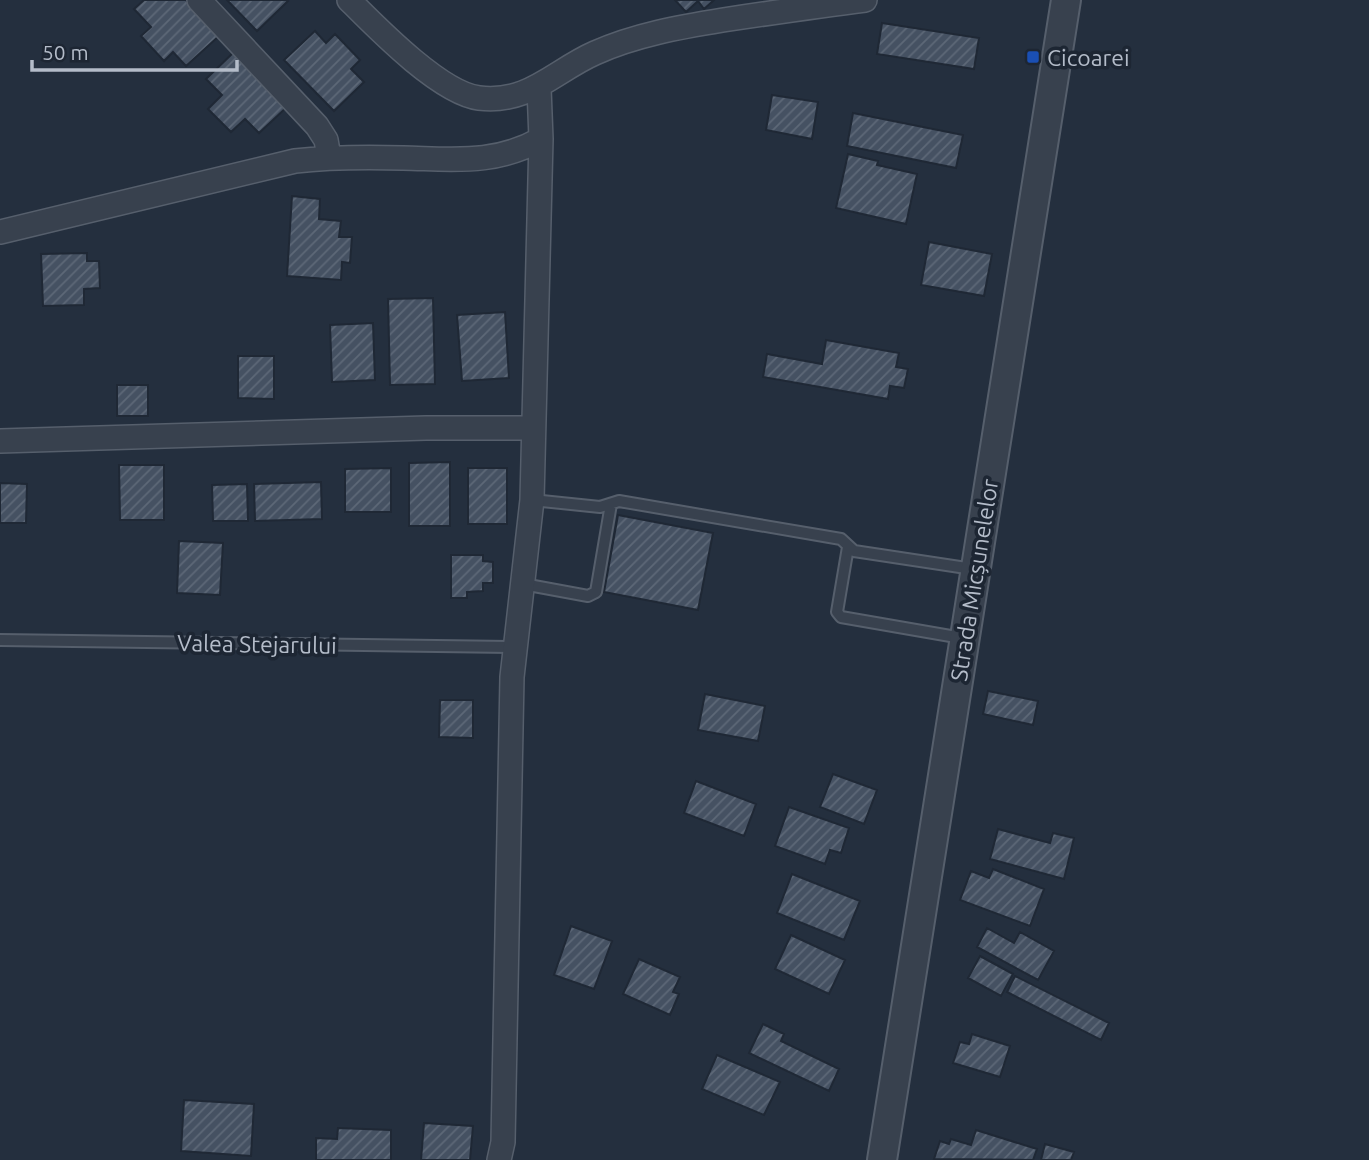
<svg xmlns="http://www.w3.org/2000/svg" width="1369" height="1160" font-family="Ubuntu,sans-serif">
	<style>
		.building { fill: url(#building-hatch); stroke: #1f2835; stroke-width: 2 }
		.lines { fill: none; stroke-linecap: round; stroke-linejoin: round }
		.service-casing { stroke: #565f6c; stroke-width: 14 }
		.minor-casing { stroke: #565f6c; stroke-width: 26 }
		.tertiary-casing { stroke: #565f6c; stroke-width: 32 }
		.service { stroke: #38414e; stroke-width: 10 }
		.minor { stroke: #38414e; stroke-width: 23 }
		.tertiary { stroke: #38414e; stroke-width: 28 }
		.transit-dot { fill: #1a4fb4; stroke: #1d2633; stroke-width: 2.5 }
		.labels { text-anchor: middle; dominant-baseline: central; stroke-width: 7; stroke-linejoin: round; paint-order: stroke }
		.poi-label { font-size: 23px; fill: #b4bcc9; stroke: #1d2633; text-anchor: start }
		.street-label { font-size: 23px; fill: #b4bcc9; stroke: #1d2633 }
	</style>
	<defs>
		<pattern id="building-hatch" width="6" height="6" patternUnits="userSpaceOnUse" patternTransform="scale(1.75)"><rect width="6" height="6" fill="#455162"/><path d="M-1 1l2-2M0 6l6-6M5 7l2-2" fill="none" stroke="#5d6877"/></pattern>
	</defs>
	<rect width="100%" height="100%" fill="#242f3e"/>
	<!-- building -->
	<path class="building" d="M144,0H186L219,36L186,66L173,52L164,61L141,36L151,27L134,9Z
		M227,0H286L288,1L257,31Z
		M675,0H714L704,9L698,1L686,12Z
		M882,23L979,38L974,69L877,54Z
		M315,31L326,43L335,34L360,60L351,69L364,82L334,111L284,60Z
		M235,51L288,106L259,133L245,119L231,132L208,109L222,95L206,79Z
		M772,95L818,102L812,139L766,130Z
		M853,113L963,135L956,168L847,146Z
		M848,154L878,161L877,165L917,174L906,224L836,208Z
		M292,196L320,199L319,219L341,221L339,237H352L350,263L342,262L341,280L287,276Z
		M929,242L992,254L984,296L921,285Z
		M87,253V261H99L100,288L84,289V305L43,306L41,254Z
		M433,298L435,384L390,385L388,299Z
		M505,312L509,378L462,381L457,315Z
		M373,323L375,380L332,382L330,325Z
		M826,340L899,353L896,367L908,369L904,388L890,386L888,399L763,377L767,354L822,364Z
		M238,356H274V399L238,398Z
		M117,385H148V416H117Z
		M450,462V526H409V463Z
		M119,465H164V520H120Z
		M391,468V512H345V469Z
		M468,468H507V524H468Z
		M321,482L322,519L255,521L254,484Z
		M0,483L27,484L26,523H0Z
		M247,484L248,521H213L212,485Z
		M618,515L713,533L698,610L604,592Z
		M179,541L223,543L220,595L177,593Z
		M451,555H483V561L493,562V583H483V591L467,592V598H451Z
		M988,691L1038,701L1033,725L983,714Z
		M705,694L765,706L758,741L698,730Z
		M440,700H473V738L439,737Z
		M833,774L877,790L864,824L820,807Z
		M696,781L756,804L744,836L684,813Z
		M789,807L849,828L841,853L830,850L825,864L775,846Z
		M998,829L1050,843L1053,833L1074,838L1064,879L990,859Z
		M993,869L1044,889L1030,926L960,900L971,871L989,878Z
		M792,874L860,901L844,940L777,913Z
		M571,926L612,941L594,989L554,975Z
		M987,928L1014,943L1020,932L1054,951L1038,980L977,947Z
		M791,935L845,960L829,994L775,969Z
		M980,956L1013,974L1001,996L968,978Z
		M639,959L680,977L673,992L679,994L670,1015L623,994Z
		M1015,976L1109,1023L1101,1040L1007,992Z
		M763,1024L784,1034L781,1041L839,1069L829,1091L749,1053Z
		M972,1034L1010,1046L1000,1077L953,1063L960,1042L969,1044Z
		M717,1055L780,1082L764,1115L702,1089Z
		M184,1100L254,1104L251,1156L181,1151Z
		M424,1123L473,1126L470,1160H421Z
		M338,1128L391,1130V1160H316V1138L337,1139Z
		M976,1130L1037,1149L1033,1160L934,1159L940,1141L949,1144L951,1139L971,1145Z
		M1045,1144L1074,1152L1071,1160H1041Z"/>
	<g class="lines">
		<defs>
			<path id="service" d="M532,500L600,507L619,501L841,539L854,551L973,569
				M848,547L837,612L841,617L962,638
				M523,584L588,596L596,592L611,504
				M0,640L515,647"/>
			<path id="minor" d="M199,0L317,126L326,140L329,157
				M349,0C377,28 440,93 479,98C529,104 554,71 595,53C635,35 680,27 723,20C770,13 817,6 865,0
				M0,232L295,161C331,157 367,157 403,158C454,159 495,165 541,139
				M0,441L426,428H532
				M499,1160L503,1142L512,677L532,500L541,139L539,88"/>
			<path id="tertiary" d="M882,1160L1066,0"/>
		</defs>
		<!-- service casing -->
		<use href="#service" class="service-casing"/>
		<!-- minor casing -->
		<use href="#minor" class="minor-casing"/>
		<!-- tertiary casing -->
		<use href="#tertiary" class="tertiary-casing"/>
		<!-- service -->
		<use href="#service" class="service"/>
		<!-- minor -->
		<use href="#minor" class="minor"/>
		<!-- tertiary -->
		<use href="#tertiary" class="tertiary"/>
	</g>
	<!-- markers -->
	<rect class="transit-dot" x="1026" y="50" width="14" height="14" rx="3.5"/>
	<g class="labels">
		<!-- poi labels -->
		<g class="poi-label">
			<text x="1047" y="57">Cicoarei</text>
		</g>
		<!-- street labels -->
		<g class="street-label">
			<text transform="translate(974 580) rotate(-81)">Strada Micșunelelor</text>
			<text transform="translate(257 644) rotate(1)">Valea Stejarului</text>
		</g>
	</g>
	<!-- scale -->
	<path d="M32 60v10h205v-10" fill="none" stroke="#b4bcc9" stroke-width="3.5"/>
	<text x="42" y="60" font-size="21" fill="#b4bcc9" stroke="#1d2633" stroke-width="5" paint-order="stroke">50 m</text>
</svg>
